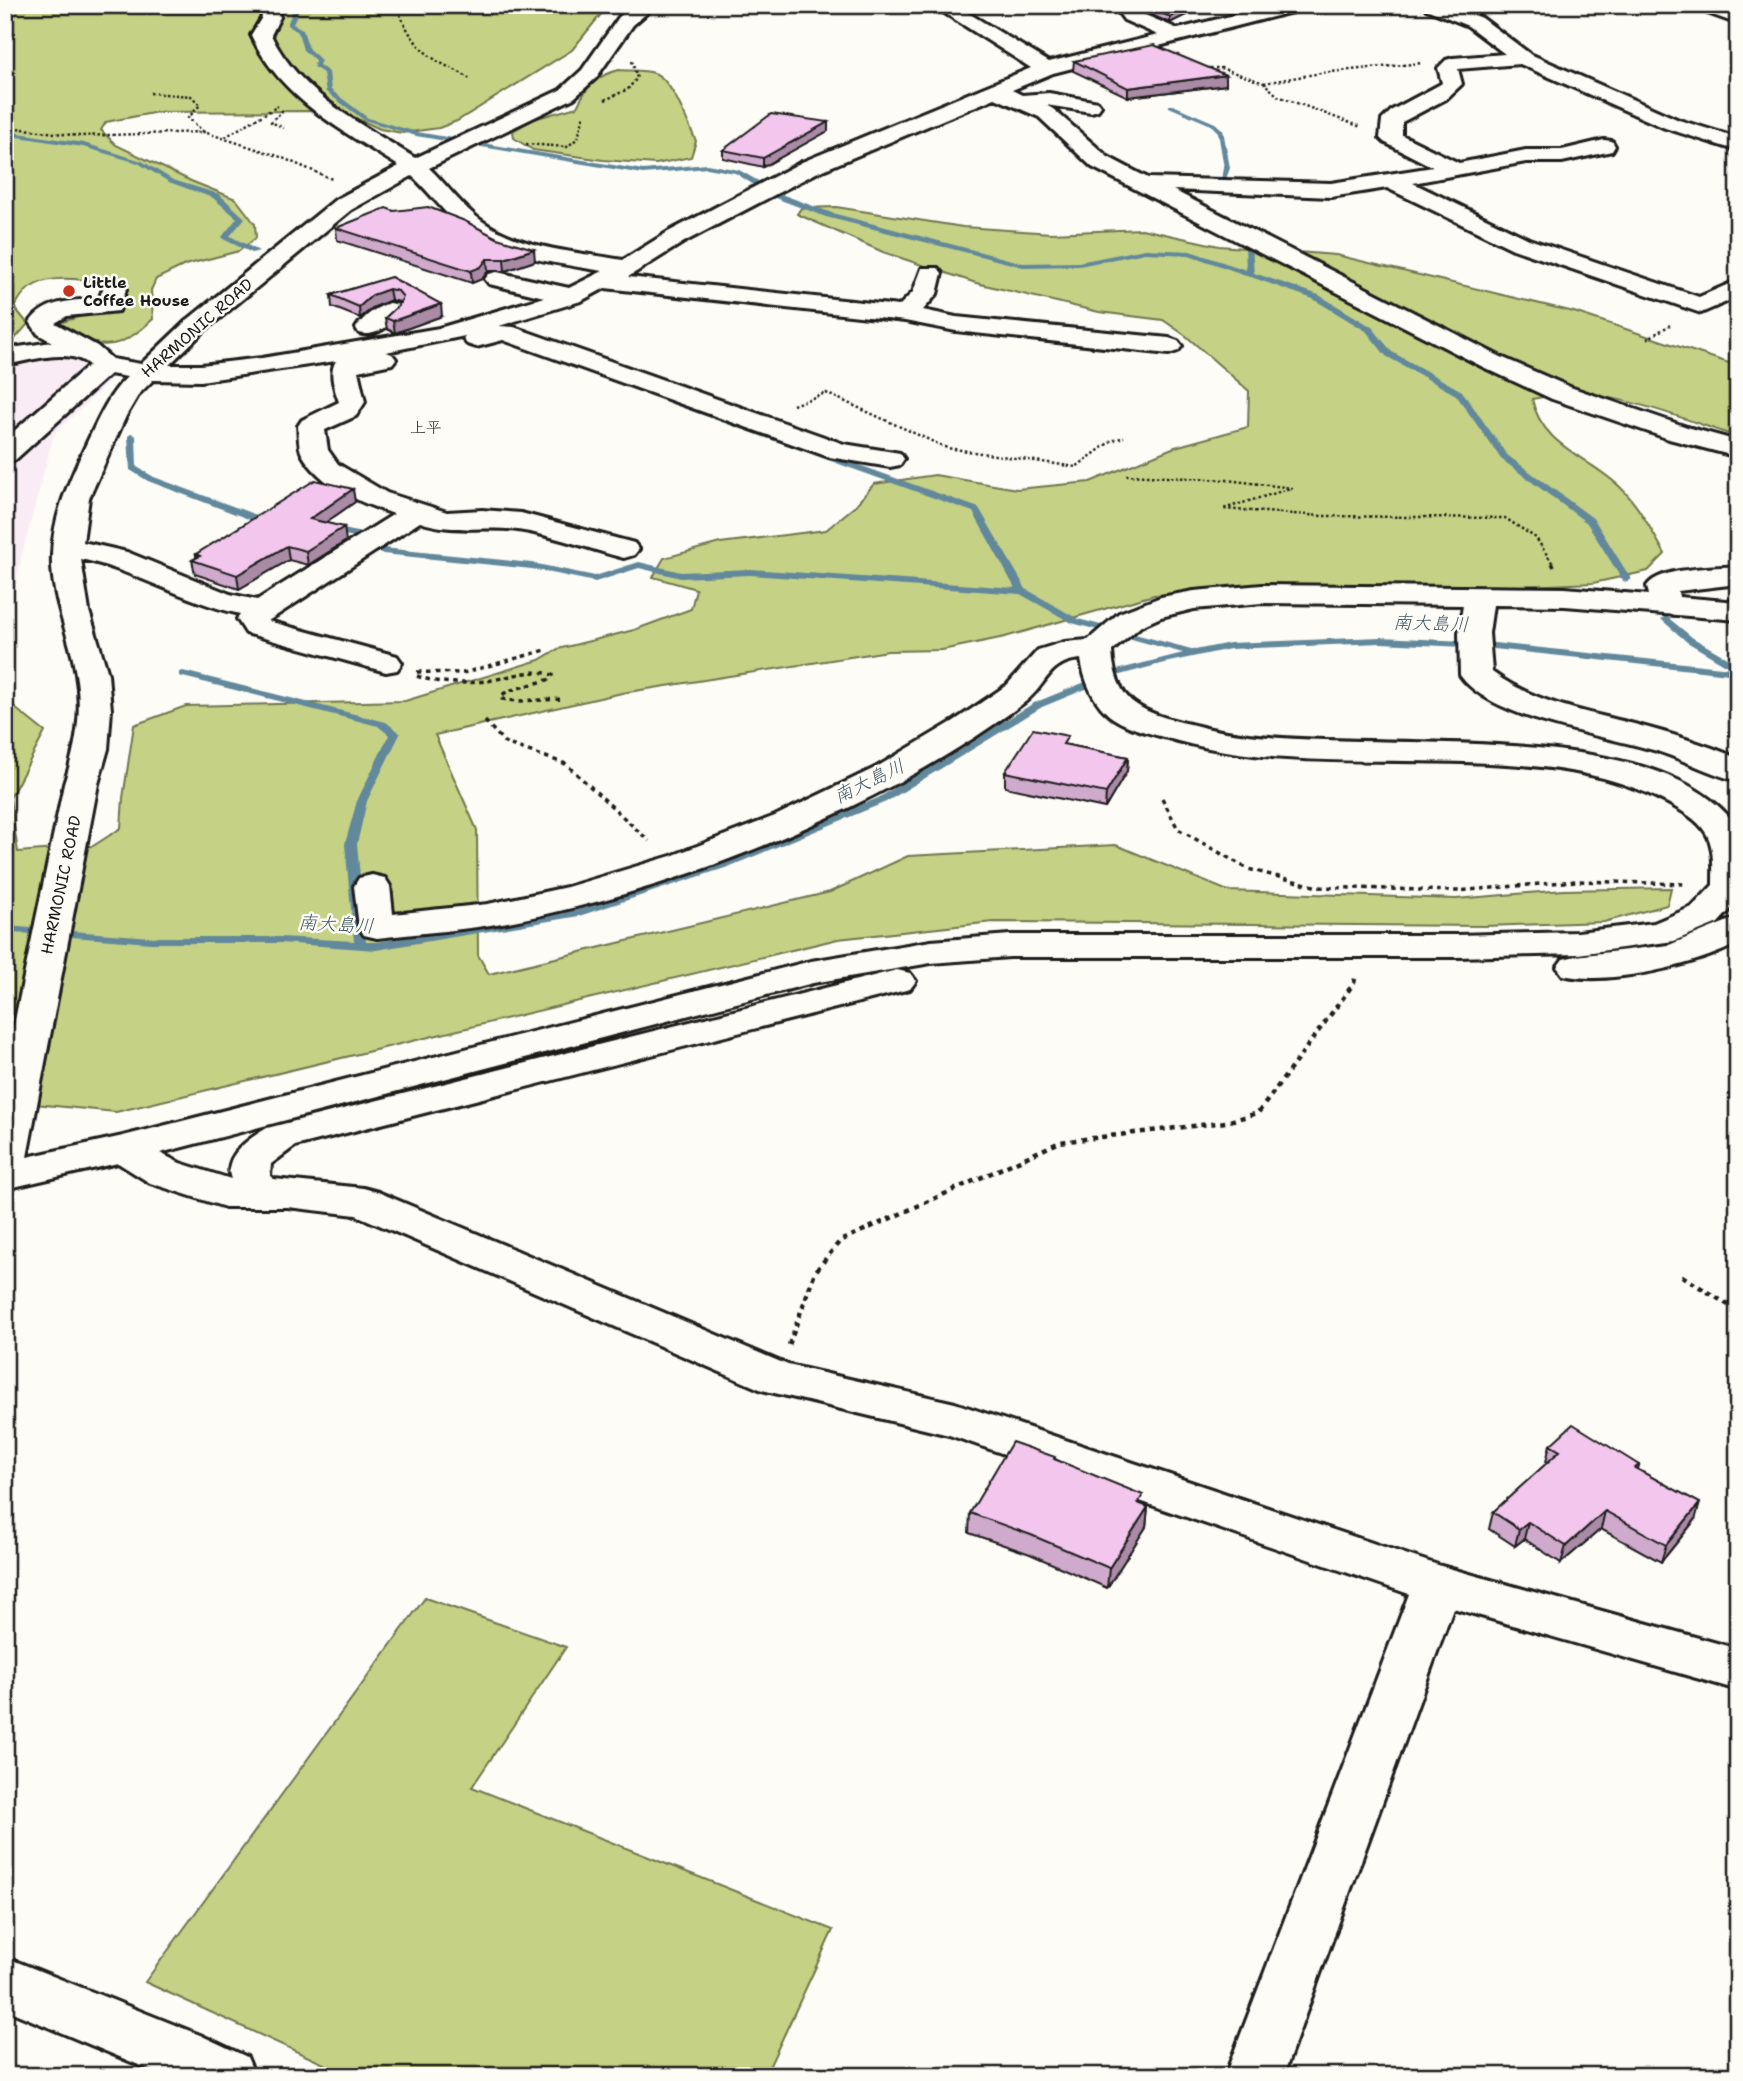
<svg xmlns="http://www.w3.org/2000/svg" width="1743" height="2081" font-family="'Shantell Sans','Klee One',sans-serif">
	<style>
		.built { fill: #faecf4 }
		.green { fill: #c5d184; stroke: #707650; stroke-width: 2 }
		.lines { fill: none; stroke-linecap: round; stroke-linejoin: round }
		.stream { fill: #62889c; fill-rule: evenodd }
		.minor-casing { stroke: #1c1c1c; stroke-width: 6 }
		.path-far2 { stroke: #1c1c1c; stroke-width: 2.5; stroke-dasharray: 2.5 2.5; stroke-linecap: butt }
		.path-far1 { stroke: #1c1c1c; stroke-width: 3.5; stroke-dasharray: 4.5 4.5; stroke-linecap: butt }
		.path { stroke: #1c1c1c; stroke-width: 4.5; stroke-dasharray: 5 5; stroke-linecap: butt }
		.minor { fill: #fdfcf7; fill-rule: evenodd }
		.wall { fill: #d0aacc; stroke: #1c1c1c; stroke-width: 2 }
		.shaded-wall { fill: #a98ba6; stroke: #1c1c1c; stroke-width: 2 }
		.building { fill: #f2c6ed; stroke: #1c1c1c; stroke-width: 2 }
		.poi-dot { fill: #c8321e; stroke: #fdfcf7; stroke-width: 2.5 }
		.labels { text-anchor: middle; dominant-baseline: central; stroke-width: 5; stroke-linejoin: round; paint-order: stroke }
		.far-poi-label { font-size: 16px; font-weight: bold; fill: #1c1c1c; stroke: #fdfcf7; text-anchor: start }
		.far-street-label { font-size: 16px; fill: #1c1c1c; stroke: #fdfcf7 }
		.far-neighbourhood-label { font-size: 16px; fill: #1c1c1c; stroke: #fdfcf7 }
		.water-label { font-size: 19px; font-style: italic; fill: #455b67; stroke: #fdfcf7 }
	</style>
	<rect width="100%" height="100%" fill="#fdfcf7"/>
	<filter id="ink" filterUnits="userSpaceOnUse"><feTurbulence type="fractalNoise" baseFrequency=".0143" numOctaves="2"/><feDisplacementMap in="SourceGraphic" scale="14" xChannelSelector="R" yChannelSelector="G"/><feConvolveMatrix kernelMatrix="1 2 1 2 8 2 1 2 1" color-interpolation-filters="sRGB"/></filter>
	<g filter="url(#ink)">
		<!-- built -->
		<path class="built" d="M46,354L83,357L110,381L54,434L21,558L5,641V363Z"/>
		<!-- green -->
		<path class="green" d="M5,5H603L602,13L572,50L457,121L439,128L402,133L380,129L345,113L310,111L158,112L106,122L101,130L116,145L191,181L236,199L255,224L256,238L239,251L185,265L156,279L151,290L153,319C117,353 99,350 57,329L59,323L92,313L110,284C78,278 29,269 15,308L28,324L14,340L5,344Z
			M619,70C630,71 644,70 654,73C672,79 688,124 696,141L691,157L656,164L603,160L533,150L514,138L513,131L534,119L577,107C586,87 597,75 619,70Z
			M836,207L963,227L1051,233L1142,229L1219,246L1336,255L1574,312L1738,366V437C1670,415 1604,383 1532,399C1542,446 1587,456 1619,486C1638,504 1652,531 1665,554L1648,571L1593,583L1481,588L1333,585L1154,595L1005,637L942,650L888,651L622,693L435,735L477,830L478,955L489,974L830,892L908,856L1116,845L1228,891L1456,899L1564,890L1671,888L1667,905L1604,922L1485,926L993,922L838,939L116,1112L5,1101V700L45,732L10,798L18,852L93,846L121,828L123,798L134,725L186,706L405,701L539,660L558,649L634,630L691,609L696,589L653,577L664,558L720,543L826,530L854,507L874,484L935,475L1017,489L1090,482L1175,447L1248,427L1249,391L1186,336L1163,320L1099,312L976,283L883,252L797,214L801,208Z
			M425,1598L566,1647L472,1787L833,1930L765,2076H350L145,1982Z"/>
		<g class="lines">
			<!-- stream -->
			<path class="stream" d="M295,5H301L293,24L303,30L309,49L321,60L319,65L329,72L331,90L368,118L417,132L643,170L707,164L739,170L781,194L832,213L1023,263L1079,262L1145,249L1190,251L1246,270L1245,247L1252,245L1254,273L1319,295L1372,327L1392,352L1462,391L1507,455L1594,519L1631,579L1626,582L1623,581L1587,523L1501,459L1456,395L1386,356L1366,331L1313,299L1189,255L1145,253L1079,266L1023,267L826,217L775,198L735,173L707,168L643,174L416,136L364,120L326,92L323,73L314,67L315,60L303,50L298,32L287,25Z
				M1169,105H1173L1215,123L1223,130L1230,168L1226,179L1221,178L1224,168L1218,132L1211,125L1169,107Z
				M5,131L84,143L142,161L173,180L219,194L245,218L230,236L259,251L252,253L223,239L222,237L237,218L213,198L169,182L138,163L83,147L5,135Z
				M675,399L979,508L1026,589L1078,619L1195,650L1230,643L1381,637L1485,642L1731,668L1687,642L1663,621L1661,619L1666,616L1693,638L1738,664V675L1485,648L1381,643L1230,649L1164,663L1120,675L1042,707L886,802L728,867L579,916L376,950L280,943H151L5,932V926L151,937H280L354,941L345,844L357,801L389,735L378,726L179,676V672L183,671L386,722L399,732L400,734L367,801L357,844L366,942H376L577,910L720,863L878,798L1034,703L1112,671L1183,653L1072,623L1020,594L750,575L681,578L639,568L595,582L532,569L383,554L378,551L383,548L532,563L595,576L639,562L681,572L750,569L1015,588L973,512L672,404L671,402Z
				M132,433L136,436L137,467L154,477L273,521L268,524L259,523L148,481L130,470L128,436Z
				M331,526L361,533L363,535L358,538L328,531L326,529Z"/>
			<defs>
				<path id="minor" d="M261,5H280L277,9L280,17L271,35C299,94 362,124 415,158L560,90L582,70L619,17L635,5H656L633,25L596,78L574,98L429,168C447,185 462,207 482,221C521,249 578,252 623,260L668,232L802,162L1031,68L932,5H955L1049,62L1158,35L1124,20L1116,9L1118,5H1140L1136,10L1138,12L1178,29L1274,5H1306L1304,9L1053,73L1012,90L1022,95L1049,93L1098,102L1101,106L1098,110L1091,112L1046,105L1053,109L1108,157L1148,178L1331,183L1433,167L1384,142L1380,138L1382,120L1392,110L1439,85L1442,83L1438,68L1446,60L1453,58L1505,54L1468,26L1426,9L1424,5H1450L1482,18L1530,54L1679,120L1738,138V151L1665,128L1520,64L1458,69L1462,84L1446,99L1402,122V135L1459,163L1526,150H1562L1604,140L1612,141L1615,146L1612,151L1562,162H1526L1413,183L1529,239L1699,297L1738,280V297L1701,313L1513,249L1387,188L1331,197L1173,190L1501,357L1570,387L1687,427L1738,441V457L1669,439L1552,399L1483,367L1092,167L1039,117L995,98L818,172L684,242L628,277L899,306L913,292L922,268H938L942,273L937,294L923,310L956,317L1169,338L1178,341L1182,346L1178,351L1169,354L956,331L905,321L605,288L581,301L499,326L514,327L844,444L900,453L904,459L900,465L890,467L829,457L503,340L476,347L467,344L463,339L465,336L386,352L392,354L396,359L392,364L358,371L365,402L356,416L325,430L328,450L338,464L387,493L447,512L482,510L521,513L634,543L639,549L634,555L624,558C589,549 553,535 518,530C484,526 452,533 420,522L268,621L397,656L402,663L397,670L386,672L246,633L237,619L240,614C185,602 136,571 81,559L89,611L108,674L111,710L108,749L98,784L27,1157L123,1136L811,961L931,941L1010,935H1456L1578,932L1654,923L1692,907L1713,885C1713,869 1715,848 1706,833C1698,819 1679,809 1664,801C1619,778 1571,769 1521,765C1406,755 1291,771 1178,741C1157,735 1131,730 1113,718C1094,705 1084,680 1081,659C1048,661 1047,685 1025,702C971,743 910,778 848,808C742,859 625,900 508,922C465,930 421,933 377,938L364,935L359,927L354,886L359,878L372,875L385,878L390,886L393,914L488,904L567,887L671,856L775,816L875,768L954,721L1007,685L1038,650L1064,642L1088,640L1119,613L1161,597L1194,591L1262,585L1565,588L1649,595L1647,586C1660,567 1715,568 1738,566V584L1678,591L1679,597L1738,602V620L1565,606L1493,605L1489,633L1492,672C1534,703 1584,711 1634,724C1669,733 1704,744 1738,758V781C1710,774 1685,760 1657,751C1606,735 1491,720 1460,675L1459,633L1463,605L1262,603L1194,609L1161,617L1141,626L1112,651C1113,669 1118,691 1134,703C1151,716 1178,721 1198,726C1335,763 1652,704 1738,828V901L1718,923L1674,941L1578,954L1456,957H1010L931,963L813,983L160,1153L180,1163L231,1179C222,1156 250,1138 267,1128L897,970L910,973L916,981L910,989L295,1146L271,1164L270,1176L274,1179L363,1188L378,1192L788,1365L955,1403L1441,1566L1738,1649V1690L1453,1608L1283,2076H1225L1409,1594L949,1435L762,1390L356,1215L287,1207H225L150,1183L118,1163L5,1189V1068L64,784C76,748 83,712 76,674C70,635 50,596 52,555C53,516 68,484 84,449C96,424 107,396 127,377L110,374L15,460L5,462V439L89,365C69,347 30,361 5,365V349L52,342L38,334L30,322C45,300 75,300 99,299L105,284L114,282L123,284L126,289L119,311L67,316L55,323L97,346L112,359L141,364L186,321L335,200L399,166C343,131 280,98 251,35L262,17L259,9ZM412,176C431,193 445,215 465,230C502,258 559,263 603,271L569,288L497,272L489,274L485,279L489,284L544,297L439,328L262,358L201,365H169L204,331L351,210ZM336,361C328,373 335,390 339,402L302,420L298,426C299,435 298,446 302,454C320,486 361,503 394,514L257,600L230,594L127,552L83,542L89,498L126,416L139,394L153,380L201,381Z
					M1694,5H1721L1738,11V24L1696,9Z
					M390,303L399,305L402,310C393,324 376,338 359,333L356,328C363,317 377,306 390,303Z
					M1738,917V943C1699,965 1607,986 1563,975L1557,967L1563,959L1576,956L1669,945Z
					M5,1957L200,2035L247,2057L255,2076H165L5,2009Z"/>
			</defs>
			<!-- minor casing -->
			<use href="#minor" class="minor-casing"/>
			<!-- path-far2 -->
			<path class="path-far2" d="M397,5C402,24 416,47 433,58C445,67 459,70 471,80
				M1205,68H1221L1264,83L1278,96L1361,127
				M1264,83L1321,73L1422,63
				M150,93L191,96L200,105L188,118L203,131
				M605,100L628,89L637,78L632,61
				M283,110L271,122L284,128
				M8,127L79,136L204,132L278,156L332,179
				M225,137L278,106
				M526,144L567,147L578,138L584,115
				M1647,339L1670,325
				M793,405L826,393L947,448L1076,467L1111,441L1124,437
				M1126,475L1227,480L1292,488L1223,509L1323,516L1505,518L1536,538L1553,564"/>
			<!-- path-far1 -->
			<path class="path-far1" d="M1552,563L1555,569
				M417,672L463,673L546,650
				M417,676C441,685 468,684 493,680C513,676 533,668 553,675L551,679L508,691L502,695V699L517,701L564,699
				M485,721L505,743L566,764L649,841
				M1162,798L1178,829L1248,869L1318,887L1457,891L1576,881L1686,884"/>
			<!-- path -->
			<path class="path" d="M1682,1276L1738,1311
				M789,1345L815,1272L840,1241L1060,1142L1226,1122L1258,1113L1354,983L1356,974"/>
			<!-- minor -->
			<use href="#minor" class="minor"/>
		</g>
		<!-- wall -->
		<path class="wall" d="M1140,5H1243L1234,12L1202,7L1170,23L1140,10Z
			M1074,61L1226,85L1128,97L1073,71Z
			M828,122V131L763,167L723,158V150Z
			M336,228L535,261L505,271H488L482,279L472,283L337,240Z
			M391,277L442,316L395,333L387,329L385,318L399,305L400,302L391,300L374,307L360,318L332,307L331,295Z
			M355,502L325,523L346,541L308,565L289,560L239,589L195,574L192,560L196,558V554Z
			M1068,745L1128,757L1127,771L1105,808L1005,787V772Z
			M1550,1445L1639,1465L1638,1470L1695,1520L1661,1562L1601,1529L1561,1563L1524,1539L1515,1546L1489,1529L1493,1512L1547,1463L1546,1462Z
			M1055,1459L1148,1507L1146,1527L1107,1588L1030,1554L969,1533L970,1513Z"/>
		<!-- shaded-wall -->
		<path class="shaded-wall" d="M1194,5H1202V7L1170,23V17Z
			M1235,5H1243L1234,12Z
			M1226,75V85L1128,97V88Z
			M828,122V131L763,167V158Z
			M534,249L535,261L505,271L504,259Z
			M487,259L488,271L482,279L472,283L471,271Z
			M389,289L391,300L374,307L360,318L359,307L372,295Z
			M441,304L442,316L395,333L393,321Z
			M353,489L355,502L312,532L310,519Z
			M344,527L346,541L308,565L306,551Z
			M287,546L289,560L239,589L237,575Z
			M1128,757L1127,771L1105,808L1106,793Z
			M1700,1503L1695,1520L1661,1562L1666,1545Z
			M1148,1507L1146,1527L1107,1588L1109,1568Z
			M1605,1511L1601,1529L1561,1563L1566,1546Z
			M1528,1522L1524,1539L1515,1546L1519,1529Z"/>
		<!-- building -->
		<path class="building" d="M1143,5H1194L1170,17Z
			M1154,45L1226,75L1128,88L1074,61Z
			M771,114L828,122L763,158L723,150Z
			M428,207L465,221L497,238L534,249L504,259H487L481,267L471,271L336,228L386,208L394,211Z
			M391,277L441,304L393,321L385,318L399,305L403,297L398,291L389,289L372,295L359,307L331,295Z
			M315,480L353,489L310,519L344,527L306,551L287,546L237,575L192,560L200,556L196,554Z
			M1033,729L1068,736L1063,744L1128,757L1106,793L1005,772Z
			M1573,1424L1639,1465L1635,1468L1700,1503L1666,1545L1605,1511L1566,1546L1528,1522L1519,1529L1493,1512L1560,1451L1550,1445Z
			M1012,1442L1055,1457L1054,1459L1143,1495L1138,1503L1148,1507L1109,1568L1031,1535L970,1513Z"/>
	</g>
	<!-- markers -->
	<circle class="poi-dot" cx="69" cy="291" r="7"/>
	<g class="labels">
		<!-- far-poi labels -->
		<g class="far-poi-label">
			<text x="83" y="282">Little<tspan x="83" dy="18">Coffee House</tspan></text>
		</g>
		<!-- far-street labels -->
		<g class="far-street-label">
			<text transform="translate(197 328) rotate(-41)">HARMONIC ROAD</text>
			<text transform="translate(61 885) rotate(-78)">HARMONIC ROAD</text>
		</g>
		<!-- far-neighbourhood labels -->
		<g class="far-neighbourhood-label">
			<text x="426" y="427">上平</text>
		</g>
		<!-- water labels -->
		<g class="water-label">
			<text transform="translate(1431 623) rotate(2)">南大島川</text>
			<text transform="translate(869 781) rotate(-26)">南大島川</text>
			<text transform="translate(336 924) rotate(3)">南大島川</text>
		</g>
	</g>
	<!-- margin -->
	<rect width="1743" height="2081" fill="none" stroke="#fdfcf7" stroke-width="28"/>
	<rect x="14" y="14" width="1715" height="2053" fill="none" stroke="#1c1c1c" stroke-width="2.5" filter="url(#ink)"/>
</svg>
